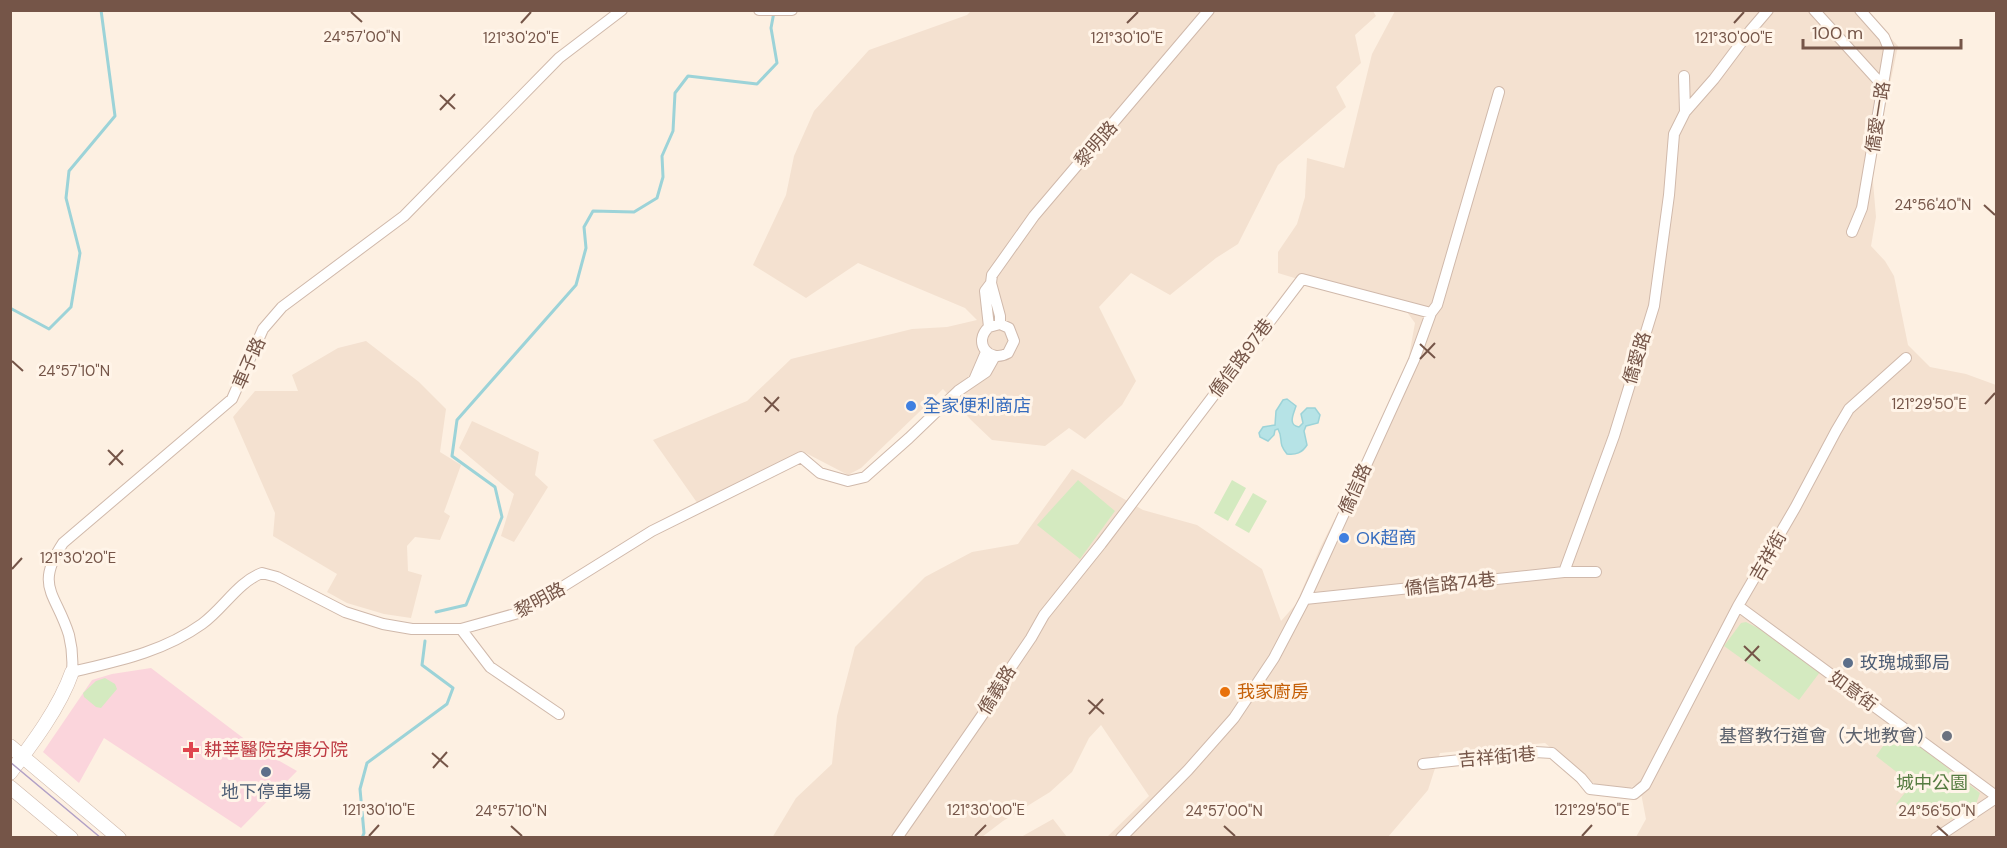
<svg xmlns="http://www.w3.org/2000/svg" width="2007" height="848" font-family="'DM Sans','Noto Sans TC',sans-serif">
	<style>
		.residential { fill: #f4e1d0 }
		.medical { fill: #fbd5dc }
		.green { fill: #d4eac0 }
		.water { fill: #b6e3e6; stroke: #9cd3d8; stroke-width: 1.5 }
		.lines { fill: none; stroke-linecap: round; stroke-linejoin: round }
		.stream { stroke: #9cd3d8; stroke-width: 3 }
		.minor-casing { stroke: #d0b9ab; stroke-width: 12 }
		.tertiary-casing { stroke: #d0b9ab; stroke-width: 15 }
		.minor { stroke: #fff; stroke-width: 10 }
		.tertiary { stroke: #fff; stroke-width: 14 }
		.tram { stroke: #b2a1c6; stroke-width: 1.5 }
		.ticks { fill: none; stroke: #755548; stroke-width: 2 }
		.shop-dot { fill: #3f7fe0; stroke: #fff4e8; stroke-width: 2 }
		.service-dot { fill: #5c6f8a; stroke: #fff4e8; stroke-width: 2 }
		.food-dot { fill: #e8710a; stroke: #fff4e8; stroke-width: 2 }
		.worship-dot { fill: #6b7280; stroke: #fff4e8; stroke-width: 2 }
		.health-dot { fill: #e0444e; stroke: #fff4e8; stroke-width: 2 }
		.labels { text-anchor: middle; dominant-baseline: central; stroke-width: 6; stroke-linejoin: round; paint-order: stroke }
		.street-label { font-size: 18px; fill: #755548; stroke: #fff4e8 }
		.shop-label { font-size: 18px; fill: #366cbe; stroke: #fff4e8; text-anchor: start }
		.service-label { font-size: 18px; fill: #4e5e75; stroke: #fff4e8; text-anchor: start }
		.food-label { font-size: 18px; fill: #c56008; stroke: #fff4e8; text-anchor: start }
		.worship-label { font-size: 18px; fill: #5b616d; stroke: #fff4e8; text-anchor: end }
		.health-label { font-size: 18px; fill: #be3a42; stroke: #fff4e8; text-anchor: start }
		.park-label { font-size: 18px; fill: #557b40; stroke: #fff4e8 }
		.ticks-label { font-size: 15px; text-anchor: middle; fill: #755548; stroke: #fff4e8; stroke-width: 6; stroke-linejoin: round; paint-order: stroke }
	</style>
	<rect width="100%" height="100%" fill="#fdf0e2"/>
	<!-- residential -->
	<path class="residential" d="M971,11H1373L1376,16L1355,35L1361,63L1336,87L1346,107L1278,165L1238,244L1216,258L1170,295L1131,273L1099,307L1136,381L1122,405L1085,439L1069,428L1045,446L992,440L971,420L943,389L861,468L848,475L802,451L698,504L653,440L747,401L791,359L912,329L947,327L977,320L965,308L858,263L806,298L753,265L786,195L794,156L814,111L869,50L967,15Z
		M1395,11H1866L1898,46L1872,170L1876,217L1871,246L1885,261L1894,276L1908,345L1930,367L1966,374L1996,385V837H1636L1646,819L1639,783L1630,788L1597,786L1545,743L1440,753L1428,790L1388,837H1107L1149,796L1101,725L1089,738L1072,772L1050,792L1003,821L982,837L772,838L796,798L832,764L837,716L855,647L925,577L972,552L1018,544L1072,469L1143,510L1197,525L1262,569L1281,621L1296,604L1321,546L1393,404L1409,356L1415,323L1407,312L1278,273V252L1297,224L1305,197L1307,158L1344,168L1372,54Z
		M366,341L419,382L446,409L440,452L461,465L444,512L450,516L440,540L415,537L407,546L408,571L422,575L411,618L384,614L347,603L327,592L337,574L273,536L275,513L233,417L255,391H298L292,375L338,348Z
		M472,421L539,452L535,475L548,487L514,542L501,536L514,494L459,448Z
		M1053,819L1067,837H1021Z"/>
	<!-- medical -->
	<path class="medical" d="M151,668L255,747L297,771L241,828L104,738L79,783L43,752L92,680L112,674Z"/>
	<!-- green -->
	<path class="green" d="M1078,480L1115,511L1080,559L1037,525Z
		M1232,480L1246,488L1228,521L1214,513Z
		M1253,493L1267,501L1249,533L1235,525Z
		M1746,622L1758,628L1820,672L1799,700L1724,646L1741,623Z
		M105,678L115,684L117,689L101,708L96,707L84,697L83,693L96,681Z
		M1896,728L1980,793L1976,804L1951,819L1939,802L1912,818L1896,804L1912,784L1876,756Z"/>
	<!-- water -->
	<path class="water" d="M1287,399L1296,406C1294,413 1287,425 1299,427L1303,423L1301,414L1307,408H1315L1320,415L1318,423L1306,426L1304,431L1307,445C1302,453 1296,455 1287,454C1277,442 1284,440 1278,429L1275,430L1274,435L1268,441L1260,437L1259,433L1263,427L1275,425L1276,411L1283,400Z"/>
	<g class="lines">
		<!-- stream -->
		<path class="stream" d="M10,308L49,329L71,307L80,253L66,198L69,171L115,116L101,10
			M436,612L466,605L502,517L495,487L452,456L457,420L576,285L586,248L584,227L593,211L634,212L657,198L663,177L662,156L673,131L675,93L688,76L757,84L777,63L771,28L774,12
			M362,838L364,833L360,789L367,763L447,704L453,688L422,665L425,641"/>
		<defs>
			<path id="minor" d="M622,10L559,58L404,216L282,307L263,329L232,399L63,543C34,587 56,593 69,635C72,647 73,660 72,672C118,661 163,652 202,624C223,609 238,582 262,573L277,577L345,612L383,624L412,629H461L522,612L652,531L801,457L820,473L848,481L865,477L909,438L958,391L986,372L995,356
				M759,10H792
				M1814,10L1883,86
				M1684,76L1685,112
				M1852,232L1862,208L1889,49L1884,37L1860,10
				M991,283L1000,316V324
				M989,327L1000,324L1009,328L1014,341L1008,353C989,364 972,342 989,327L985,291L991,283L992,275L1034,216L1209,10
				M974,380L986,352
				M1564,572L1614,436L1654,306L1669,195L1674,134L1685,112L1714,79L1750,31L1768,10
				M1305,599L1564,572H1596
				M1738,606L1996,796
				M461,629L490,667L559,714
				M1423,764L1535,752L1552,753L1581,778L1590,789L1634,794L1645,785L1738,606L1795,508L1836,431L1849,409L1906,358
				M897,838L992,701L1012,666L1031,638L1044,615L1101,544L1302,279L1431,313
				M1121,838L1188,770L1234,718L1274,658L1305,599L1414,360L1431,313L1437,305L1499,92
				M1936,838L1996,798"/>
			<path id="tertiary" d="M10,746L119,838
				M10,773C32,744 60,707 72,672
				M10,787L71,838"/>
		</defs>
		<!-- minor casing -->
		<use href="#minor" class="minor-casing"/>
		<!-- tertiary casing -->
		<use href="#tertiary" class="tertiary-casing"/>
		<!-- minor -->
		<use href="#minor" class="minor"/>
		<!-- tertiary -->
		<use href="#tertiary" class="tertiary"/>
		<!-- tram -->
		<path class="tram" d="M10,762L101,838"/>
	</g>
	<!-- ticks -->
	<path class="ticks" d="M351,12L362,22M521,23L531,12M1127,23L1138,12M1734,23L1744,12M440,95L455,109M440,110L455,94M1984,205L1995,215M1420,344L1435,358M1420,359L1435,343M12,361L23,371M764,397L779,411M1985,404L1995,393M765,412L779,397M108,450L123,465M109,465L123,450M12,569L22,558M1744,646L1760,661M1745,661L1759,646M1088,700L1104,714M1089,714L1103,699M432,753L448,767M433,768L447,752M511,826L522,836M1224,826L1235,836M1937,826L1948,836M369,836L379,825M975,836L986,825M1582,836L1592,825"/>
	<!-- markers -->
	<g class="shop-dot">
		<circle cx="911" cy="406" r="6"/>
		<circle cx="1344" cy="538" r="6"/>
	</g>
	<g class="service-dot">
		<circle cx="1848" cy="663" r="6"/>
		<circle cx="266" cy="772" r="6"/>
	</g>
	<circle class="food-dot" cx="1225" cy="692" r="6"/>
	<circle class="worship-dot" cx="1947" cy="736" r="6"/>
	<path class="health-dot" d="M188 741h6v6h6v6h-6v6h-6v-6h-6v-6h6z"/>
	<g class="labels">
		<!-- street labels -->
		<g class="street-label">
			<text transform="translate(1878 117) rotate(-81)">僑愛一路</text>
			<text transform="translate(1096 144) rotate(-49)">黎明路</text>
			<text transform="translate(1241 358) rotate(-53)">僑信路97巷</text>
			<text transform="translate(1637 358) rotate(-73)">僑愛路</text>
			<text transform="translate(249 363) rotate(-66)">車子路</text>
			<text transform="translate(1355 489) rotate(-66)">僑信路</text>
			<text transform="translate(1768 556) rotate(-60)">吉祥街</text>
			<text transform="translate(1450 584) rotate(-6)">僑信路74巷</text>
			<text transform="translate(540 600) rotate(-28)">黎明路</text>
			<text transform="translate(997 690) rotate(-58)">僑義路</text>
			<text transform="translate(1853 691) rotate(36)">如意街</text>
			<text transform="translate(1497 757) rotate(-5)">吉祥街1巷</text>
		</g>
		<!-- shop labels -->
		<g class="shop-label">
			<text x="923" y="406">全家便利商店</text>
			<text x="1356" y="538">OK超商</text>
		</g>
		<!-- service labels -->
		<g class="service-label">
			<text x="1860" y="663">玫瑰城郵局</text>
			<text x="266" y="792" text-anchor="middle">地下停車場</text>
		</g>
		<!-- food labels -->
		<g class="food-label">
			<text x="1237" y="692">我家廚房</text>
		</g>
		<!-- worship labels -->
		<g class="worship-label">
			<text x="1935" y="736">基督教行道會（大地教會）</text>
		</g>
		<!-- health labels -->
		<g class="health-label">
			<text x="204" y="750">耕莘醫院安康分院</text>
		</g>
		<!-- park labels -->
		<g class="park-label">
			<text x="1932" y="783">城中公園</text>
		</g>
	</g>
	<g class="ticks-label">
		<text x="362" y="42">24°57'00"N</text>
		<text x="521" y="43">121°30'20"E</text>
		<text x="1127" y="43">121°30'10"E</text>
		<text x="1734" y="43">121°30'00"E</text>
		<text x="1933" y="210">24°56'40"N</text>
		<text x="74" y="376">24°57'10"N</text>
		<text x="1929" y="409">121°29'50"E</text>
		<text x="78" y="563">121°30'20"E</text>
		<text x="379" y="815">121°30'10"E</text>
		<text x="986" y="815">121°30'00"E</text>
		<text x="1592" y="815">121°29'50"E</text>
		<text x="511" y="816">24°57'10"N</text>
		<text x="1224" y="816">24°57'00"N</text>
		<text x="1937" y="816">24°56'50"N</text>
	</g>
	<!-- border -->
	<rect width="2007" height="848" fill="none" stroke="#755548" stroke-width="24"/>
	<!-- scale -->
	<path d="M1803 39v9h158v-9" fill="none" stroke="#755548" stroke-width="3"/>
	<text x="1812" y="39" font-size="18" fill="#755548" stroke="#fff4e8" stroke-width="4.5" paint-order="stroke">100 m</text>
</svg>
